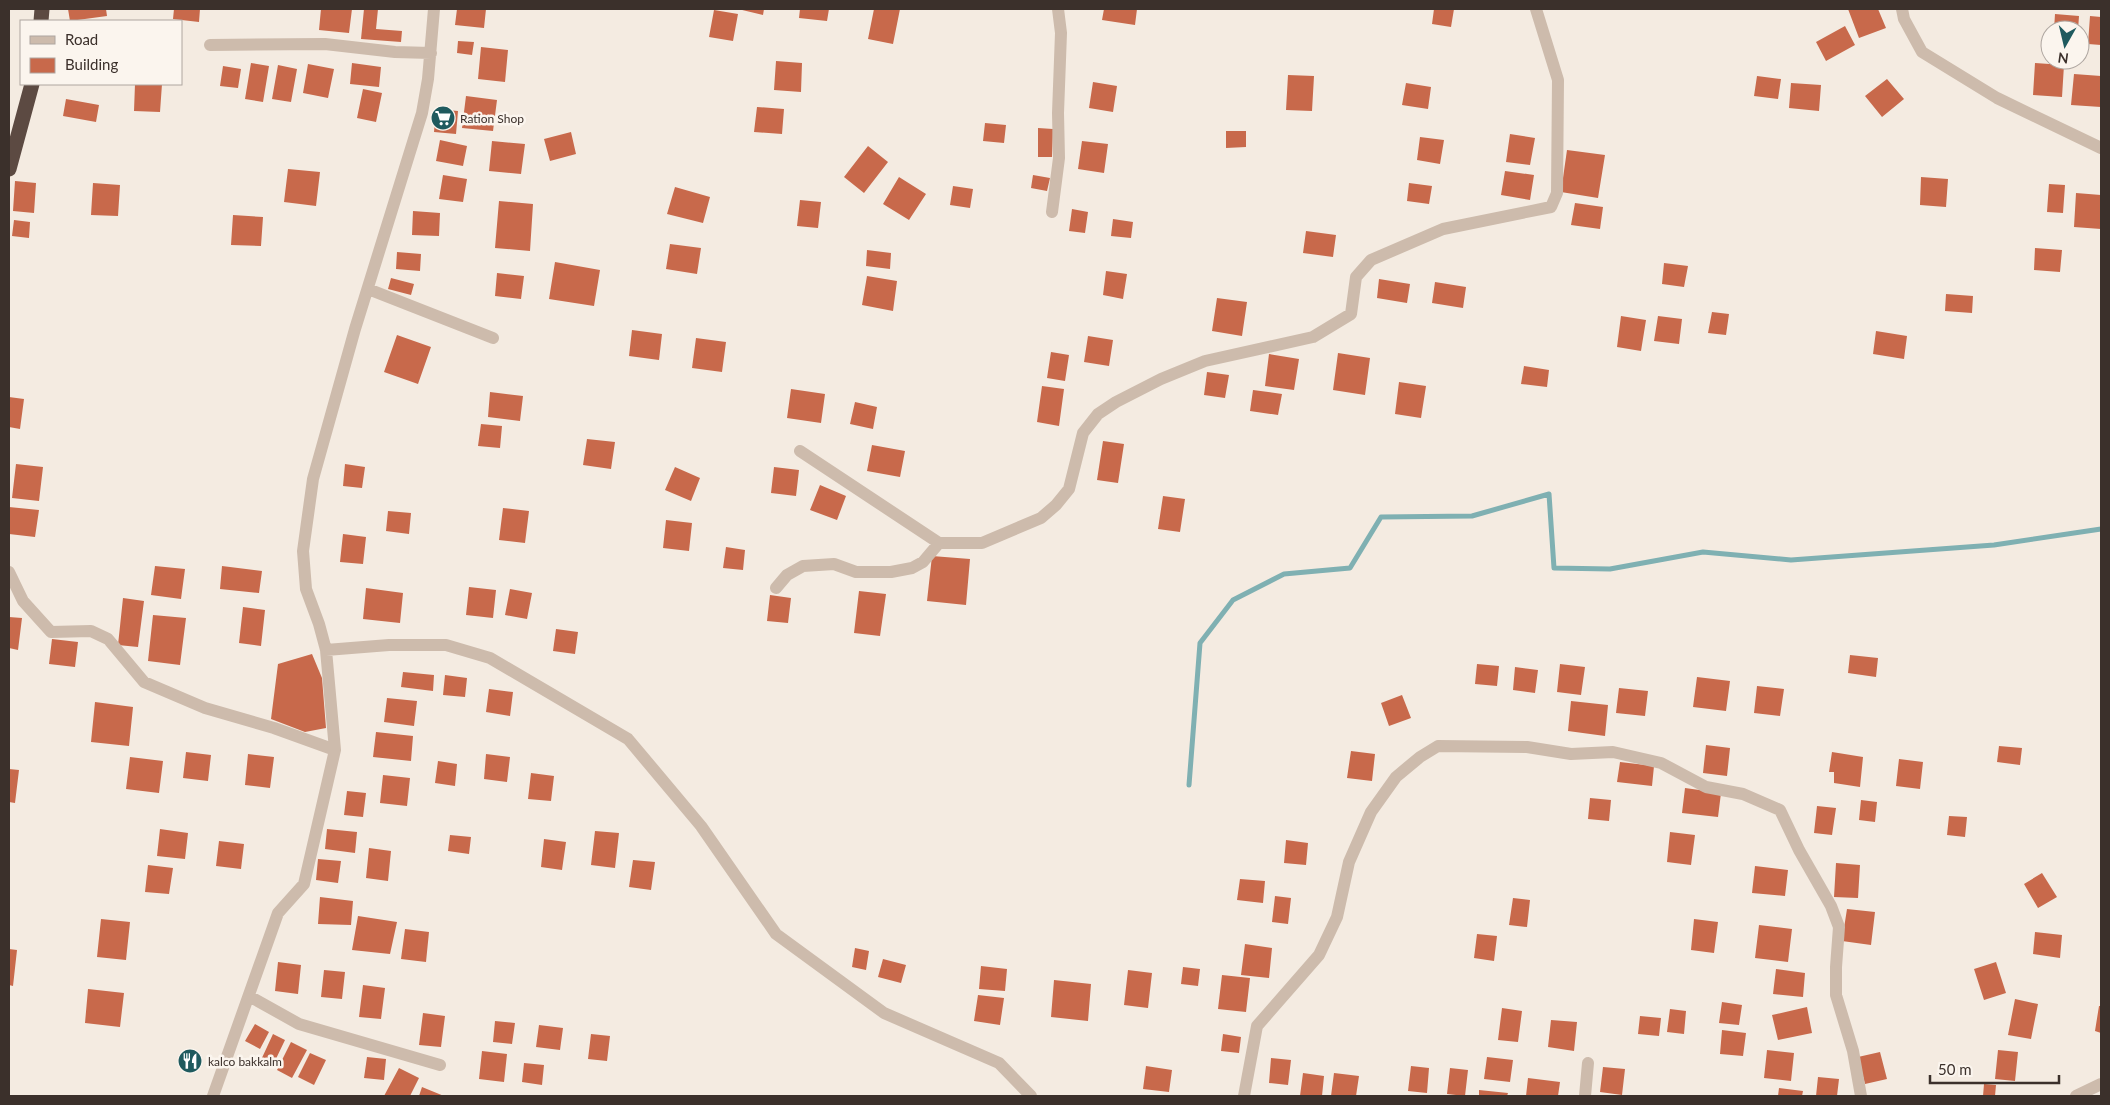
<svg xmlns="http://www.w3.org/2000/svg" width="2110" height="1105" font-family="Lato,sans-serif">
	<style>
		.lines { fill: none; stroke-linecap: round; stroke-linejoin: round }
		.stream { stroke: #7fb0b2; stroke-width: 5 }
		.building { fill: #c8694b }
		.street { stroke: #cdbbac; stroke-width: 12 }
		.highway { stroke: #5c4a42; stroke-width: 15 }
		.labels { text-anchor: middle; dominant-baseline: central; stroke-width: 5; stroke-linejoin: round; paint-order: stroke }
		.poi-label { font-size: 12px; fill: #3b302b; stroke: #fbf5ee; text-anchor: start }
	</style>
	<rect width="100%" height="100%" fill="#f4ebe1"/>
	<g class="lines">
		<!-- stream -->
		<path class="stream" d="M1189,785L1200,643L1233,600L1284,574L1350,568L1381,517L1472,516L1549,494L1554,568L1610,569L1703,552L1791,560L1994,545L2101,529"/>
	</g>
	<!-- building -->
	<path class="building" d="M68,9H106L107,16L70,21Z
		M174,9H200L199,22L173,19Z
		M321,9H352L349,33L319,30Z
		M364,9H378L376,29L402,31L401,42L361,39Z
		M457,9H486L484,28L455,25Z
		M738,9H764L763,15Z
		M800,9H829L827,21L799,18Z
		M874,9H900L893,44L868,39Z
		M1104,9H1137L1135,25L1102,20Z
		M1434,9H1454L1451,27L1432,24Z
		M1848,9H1878L1886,28L1859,38Z
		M714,10L738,14L733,41L709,37Z
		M2055,14L2079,16L2078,30H2054Z
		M2090,16L2101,17V45L2088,44Z
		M1845,26L1855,45L1826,61L1816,42Z
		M458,41L474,42L472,55L457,53Z
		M481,47L508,50L505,82L478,79Z
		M776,61L802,63L801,92L774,90Z
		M251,63L269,66L263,102L245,99Z
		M352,63L381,67L379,87L350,84Z
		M2035,63L2064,65L2062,97L2033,95Z
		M308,64L334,69L328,98L303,93Z
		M278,65L297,69L291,102L272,99Z
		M223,66L241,69L238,88L220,86Z
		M2074,74L2101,76V107L2071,105Z
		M1288,75L1314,76L1312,111L1286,110Z
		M1757,76L1781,79L1778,99L1754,96Z
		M1887,79L1904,99L1882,117L1865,96Z
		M1093,82L1117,86L1113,112L1089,108Z
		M1406,83L1431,87L1428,109L1402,105Z
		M1791,83L1821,85L1819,111L1789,108Z
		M135,84H162L160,112L134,111Z
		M363,89L382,93L376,122L357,118Z
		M466,96L497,100L493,131L462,128Z
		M66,99L99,105L96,122L63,116Z
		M757,107L784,109L782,134L754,132Z
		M436,109L458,111L456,134L434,132Z
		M985,123L1006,125L1004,143L983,141Z
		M1038,128L1053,129L1052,157H1038Z
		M1226,131H1246V147L1226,148Z
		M571,132L576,154L550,161L544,139Z
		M1510,134L1535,138L1530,165L1506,162Z
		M1420,137L1444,140L1440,164L1417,160Z
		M440,140L467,146L463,166L436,161Z
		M492,141L525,144L521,174L489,171Z
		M1082,141L1108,144L1104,173L1078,169Z
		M868,146L888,162L864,193L844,177Z
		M1567,150L1605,155L1598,198L1561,192Z
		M288,169L320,172L316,206L284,202Z
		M1505,171L1534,175L1530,200L1501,195Z
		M443,175L467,179L463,202L439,199Z
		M1033,175L1050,178L1047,191L1031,188Z
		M899,177L926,194L909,220L883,204Z
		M1921,177L1948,179L1946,207L1920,205Z
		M15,181L36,183L34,213L13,211Z
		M93,183L120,185L118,216L91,215Z
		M1409,183L1432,186L1429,204L1407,201Z
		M2049,184L2065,185L2063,213L2047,212Z
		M953,186L973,189L970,208L950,205Z
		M675,187L710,197L703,223L667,214Z
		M2076,193L2101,195V229L2074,227Z
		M800,200L821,202L818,228L797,226Z
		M499,201L533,204L530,251L495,248Z
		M1575,203L1603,207L1600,229L1571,225Z
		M1072,209L1088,212L1085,233L1069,231Z
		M413,211L440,213L439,236L412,235Z
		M233,215L263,217L261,246L231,245Z
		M1113,219L1133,222L1131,238L1111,236Z
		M14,220L30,222L29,238L12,236Z
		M1306,231L1336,235L1333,257L1303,253Z
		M670,244L701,248L697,274L666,269Z
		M2035,248L2062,250L2060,272L2034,270Z
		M867,250L891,253L890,269L866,266Z
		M397,252L421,254L420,271L396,269Z
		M555,262L600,270L594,306L549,299Z
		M1664,263L1688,266L1684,287L1662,284Z
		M1106,271L1127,274L1123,299L1103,295Z
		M497,273L524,276L521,299L495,296Z
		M867,276L897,281L893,311L862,305Z
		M391,278L414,284L411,295L388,289Z
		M1379,279L1410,284L1407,303L1377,298Z
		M1435,282L1466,287L1463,308L1432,303Z
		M1946,294L1973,296L1972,313L1945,311Z
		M1217,298L1247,302L1242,336L1212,331Z
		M1712,312L1729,314L1726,335L1708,333Z
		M1621,316L1646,320L1641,351L1617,347Z
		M1658,316L1682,319L1679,344L1654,341Z
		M632,330L662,334L659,360L629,356Z
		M1876,331L1907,336L1904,359L1873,354Z
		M397,335L431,347L418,384L384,372Z
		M1088,336L1113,340L1109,366L1084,362Z
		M696,338L726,342L722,372L692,368Z
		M1051,352L1069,355L1065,381L1047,378Z
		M1338,353L1370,358L1365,395L1333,390Z
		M1269,354L1299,359L1294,390L1265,386Z
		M1524,366L1549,370L1547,387L1521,384Z
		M1207,372L1229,375L1225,398L1204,395Z
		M1399,382L1426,386L1421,418L1395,414Z
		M1042,386L1064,389L1059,426L1037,422Z
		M791,389L825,394L821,423L787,418Z
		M1253,390L1282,394L1278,415L1250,411Z
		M490,392L523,396L520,421L488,417Z
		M9,397L24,399L20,429L9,427Z
		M855,402L877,407L873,429L850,424Z
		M481,424L502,426L500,448L478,446Z
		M587,439L615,442L611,469L583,465Z
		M1103,441L1124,444L1118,483L1097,480Z
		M872,445L905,451L900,477L867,471Z
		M16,464L43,467L39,501L12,498Z
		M345,464L365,467L362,488L343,486Z
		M675,467L700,478L691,501L665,490Z
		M774,467L799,470L796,496L771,493Z
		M820,485L846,496L837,520L810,510Z
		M1163,496L1185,499L1180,532L1158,529Z
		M9,507L39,510L35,537L9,534Z
		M503,508L529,511L525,543L499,540Z
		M388,511L411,513L409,534L386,531Z
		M666,520L692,523L689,551L663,548Z
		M343,534L366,537L363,564L340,562Z
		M726,547L745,550L743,570L723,568Z
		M932,556L970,559L966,605L927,601Z
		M155,566L185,569L181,599L151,595Z
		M222,566L262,571L259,593L220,589Z
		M469,587L496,590L493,618L466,615Z
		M366,588L403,593L400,623L363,619Z
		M510,589L532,593L527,619L505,615Z
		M859,591L886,594L880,636L854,633Z
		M770,595L791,598L788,623L767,621Z
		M123,598L144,601L138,647L118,645Z
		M243,607L265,610L261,646L239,643Z
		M153,615L186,618L180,665L148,661Z
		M9,617L22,618L18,650L9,648Z
		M556,629L578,632L575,654L553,651Z
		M52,639L78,642L75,667L49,664Z
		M312,654L322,678L326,728L305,732L271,719L278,664Z
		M1850,655L1878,658L1876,677L1848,673Z
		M1477,664L1499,666L1497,686L1475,684Z
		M1560,664L1585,667L1581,695L1557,692Z
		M1515,667L1538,670L1535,693L1513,690Z
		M403,672L434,675L433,691L401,687Z
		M445,675L467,678L465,697L443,695Z
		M1697,677L1730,681L1726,711L1693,707Z
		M1757,686L1784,689L1780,716L1754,713Z
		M1619,688L1648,691L1645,716L1616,713Z
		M489,689L513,692L510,716L486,712Z
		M1402,695L1411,718L1389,726L1381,703Z
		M387,698L417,701L414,726L384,722Z
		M1571,701L1608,705L1605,736L1568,731Z
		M95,702L133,707L129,746L91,742Z
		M376,732L413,736L411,761L373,757Z
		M1706,745L1730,748L1727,776L1703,773Z
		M1999,746L2022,748L2020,765L1997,762Z
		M1351,751L1375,754L1372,781L1347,778Z
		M186,752L211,755L208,781L183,778Z
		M1832,752L1863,757L1860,787L1834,783V772H1829Z
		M248,754L274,757L270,788L245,785Z
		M486,754L510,757L507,782L484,779Z
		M130,757L163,761L159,793L126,789Z
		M1899,759L1923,762L1920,789L1896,786Z
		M438,761L457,764L455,786L435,783Z
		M1620,762L1654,766L1652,786L1617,782Z
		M9,769L19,770L15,803L9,802Z
		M531,773L554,776L551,801L528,799Z
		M383,775L410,778L407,806L380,803Z
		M1685,788L1721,793L1718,817L1682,813Z
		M347,791L366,793L363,817L344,815Z
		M1590,798L1611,800L1609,821L1588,819Z
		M1861,800L1877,802L1875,822L1859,820Z
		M1817,806L1836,808L1832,835L1814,833Z
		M1949,816L1967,817L1965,837L1947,835Z
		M160,829L188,833L185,859L157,856Z
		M327,829L357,832L355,853L325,849Z
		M595,831L619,833L615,868L591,865Z
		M1670,832L1695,835L1691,865L1667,862Z
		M450,835L471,837L469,854L448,851Z
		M544,839L566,842L562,870L541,867Z
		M1286,840L1308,843L1306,865L1284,863Z
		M219,841L244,844L241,869L216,866Z
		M369,848L391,851L388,881L366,878Z
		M318,859L341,861L338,883L316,880Z
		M633,860L655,862L651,890L629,887Z
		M1836,863L1860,865L1858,898L1834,897Z
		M148,865L173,868L169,894L145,892Z
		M1755,866L1788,870L1785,896L1752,893Z
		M2042,873L2057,897L2038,908L2024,884Z
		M1240,879L1265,881L1263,903L1237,900Z
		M1275,896L1291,898L1288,924L1272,922Z
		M320,897L353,901L351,925L318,924Z
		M1513,898L1530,900L1527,927L1509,925Z
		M1847,909L1875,912L1871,945L1842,941Z
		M358,916L397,922L390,954L352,950Z
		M101,919L130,922L126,960L97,957Z
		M1694,919L1718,922L1714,953L1691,950Z
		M1759,925L1792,929L1788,962L1755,958Z
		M405,929L429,932L426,962L401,959Z
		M2035,932L2062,935L2060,958L2033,954Z
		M1477,934L1497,936L1494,961L1474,958Z
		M1245,944L1272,948L1269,978L1241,975Z
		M855,948L869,951L866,970L852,967Z
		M9,949L17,950L13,986L9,985Z
		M883,959L906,965L901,983L878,977Z
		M278,962L301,965L298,994L275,991Z
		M1996,962L2006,993L1984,1000L1974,969Z
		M981,966L1007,969L1005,991L979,989Z
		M1183,967L1200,969L1198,986L1181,984Z
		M1776,969L1805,973L1803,997L1773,994Z
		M324,970L345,972L342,999L321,997Z
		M1128,970L1152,973L1148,1008L1124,1005Z
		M1222,975L1250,978L1246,1012L1218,1009Z
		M1054,980L1091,984L1088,1021L1051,1017Z
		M363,985L385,988L381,1019L359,1017Z
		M88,989L124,993L120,1027L85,1023Z
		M978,995L1004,998L1000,1025L974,1021Z
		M2015,999L2038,1004L2031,1039L2008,1035Z
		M1722,1002L1742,1005L1739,1025L1719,1023Z
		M2099,1006H2101V1033L2095,1031Z
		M1807,1007L1812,1033L1778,1040L1772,1015Z
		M1502,1008L1522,1011L1518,1042L1498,1040Z
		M1670,1009L1686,1011L1684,1034L1667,1032Z
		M423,1013L445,1016L441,1047L419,1045Z
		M1640,1016L1661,1018L1659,1036L1638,1034Z
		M1551,1020L1577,1022L1574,1051L1548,1047Z
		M495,1021L515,1023L512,1044L493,1042Z
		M255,1024L269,1032L260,1049L245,1041Z
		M539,1025L563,1028L560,1050L536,1047Z
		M1722,1030L1746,1033L1743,1056L1720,1054Z
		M273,1034L285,1040L273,1065L261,1060Z
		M591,1034L610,1036L607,1061L588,1059Z
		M1223,1034L1241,1037L1239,1053L1221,1051Z
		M291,1042L307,1050L292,1078L277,1070Z
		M1767,1050L1794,1053L1791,1081L1764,1078Z
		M1998,1050L2018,1052L2015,1081L1995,1079Z
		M482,1051L507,1054L504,1082L479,1079Z
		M1880,1052L1887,1079L1865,1084L1858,1057Z
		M310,1053L326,1060L314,1085L298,1077Z
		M367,1057L386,1059L384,1080L364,1078Z
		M1487,1057L1513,1060L1510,1082L1484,1079Z
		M1271,1058L1291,1060L1288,1085L1269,1083Z
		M524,1063L544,1065L542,1085L522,1082Z
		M1146,1066L1172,1070L1169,1092L1143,1089Z
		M1411,1066L1429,1068L1427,1093L1408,1091Z
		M1603,1067L1625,1069L1622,1095L1600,1092Z
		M399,1068L419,1078L410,1096H384Z
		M1450,1068L1468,1070L1465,1096L1447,1094Z
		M1303,1073L1324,1076L1322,1096H1300Z
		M1334,1073L1359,1076L1356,1096H1331Z
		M1818,1077L1839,1079L1837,1096H1816Z
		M1528,1078L1560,1082L1558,1096H1526Z
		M1984,1084L1996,1085L1995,1096H1983Z
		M422,1087L444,1096H419Z
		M1779,1088L1803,1091L1802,1096H1778Z
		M1479,1090L1508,1093L1507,1096H1479Z"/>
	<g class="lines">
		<!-- street -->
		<path class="street" d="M1902,9L1904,19L1922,52L1997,98L2101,148
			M210,45L325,44L395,52L431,53
			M1052,212L1059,158L1058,113L1061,33L1058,9
			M368,289L493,338
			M800,451L939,543H982L1041,518L1056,505L1069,489L1083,433L1098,414L1116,402L1161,379L1205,361L1313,337L1351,314L1356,277L1371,260L1443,229L1551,207L1557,193L1558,80L1536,9
			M9,572L23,601L51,632L91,631L108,639L144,682L205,708L274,728L335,750
			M776,588L787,575L803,566L834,564L856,572H891L912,568L923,562L939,543
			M326,650L389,645H446L490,658L628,739L701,826L776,934L884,1013L999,1063L1031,1096
			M249,996L299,1024L440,1065
			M213,1096L278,913L304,884L335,750L326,650L319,624L306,589L303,551L313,479L355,329L422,113L428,79L434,9
			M1244,1096L1257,1026L1319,955L1337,917L1349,862L1371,812L1396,777L1420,757L1438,746L1527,747L1571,754L1613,752L1661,763L1706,787L1743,794L1780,810L1799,850L1831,906L1839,927L1836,967V995L1853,1051L1861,1096
			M1585,1096L1588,1063
			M2076,1096L2101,1084"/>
		<!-- highway -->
		<path class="highway" d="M41,21L42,9
			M9,169L32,84"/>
	</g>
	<!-- icons -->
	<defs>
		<symbol id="supermarket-disc" viewBox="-11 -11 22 22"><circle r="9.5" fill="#1f5a5e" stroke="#fbf5ee"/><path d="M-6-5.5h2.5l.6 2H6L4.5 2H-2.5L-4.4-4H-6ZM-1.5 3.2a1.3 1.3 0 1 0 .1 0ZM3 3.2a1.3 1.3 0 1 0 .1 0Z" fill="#fff"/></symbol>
		<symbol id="restaurant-disc" viewBox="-11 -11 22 22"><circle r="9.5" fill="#1f5a5e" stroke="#fbf5ee"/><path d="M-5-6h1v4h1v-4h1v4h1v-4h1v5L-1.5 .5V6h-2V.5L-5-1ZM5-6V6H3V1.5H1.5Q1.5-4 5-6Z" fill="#fff"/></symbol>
	</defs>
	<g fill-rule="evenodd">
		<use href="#supermarket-disc" x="429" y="104" width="28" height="28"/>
		<use href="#restaurant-disc" x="176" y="1047" width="28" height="28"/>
	</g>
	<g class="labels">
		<!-- poi labels -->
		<g class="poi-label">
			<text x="460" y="118">Ration Shop</text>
			<text x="208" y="1061">kalco bakkalm</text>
		</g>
	</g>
	<!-- border -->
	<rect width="2110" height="1105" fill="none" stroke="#3b302b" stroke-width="20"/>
	<!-- legend -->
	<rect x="20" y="20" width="162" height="65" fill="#fbf5ee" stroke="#aea6a0"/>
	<rect x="30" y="36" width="25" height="8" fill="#cdbbac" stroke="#aea6a0"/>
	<text x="65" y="45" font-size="15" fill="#3b302b">Road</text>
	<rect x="30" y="58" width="25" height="15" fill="#c8694b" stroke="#aea6a0"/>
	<text x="65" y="70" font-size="15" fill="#3b302b">Building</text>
	<!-- north arrow -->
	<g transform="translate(2065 45) rotate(188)"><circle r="24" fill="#fbf5ee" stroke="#aea6a0"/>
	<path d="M0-4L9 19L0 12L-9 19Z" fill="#1f5a5e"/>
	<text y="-8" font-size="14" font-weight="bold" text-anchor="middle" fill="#3b302b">N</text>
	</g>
	<!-- scale -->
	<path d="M1930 1075v8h129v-8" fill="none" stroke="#3b302b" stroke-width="2.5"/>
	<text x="1938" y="1075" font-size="15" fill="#3b302b" stroke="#fbf5ee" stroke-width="4" paint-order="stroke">50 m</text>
</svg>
